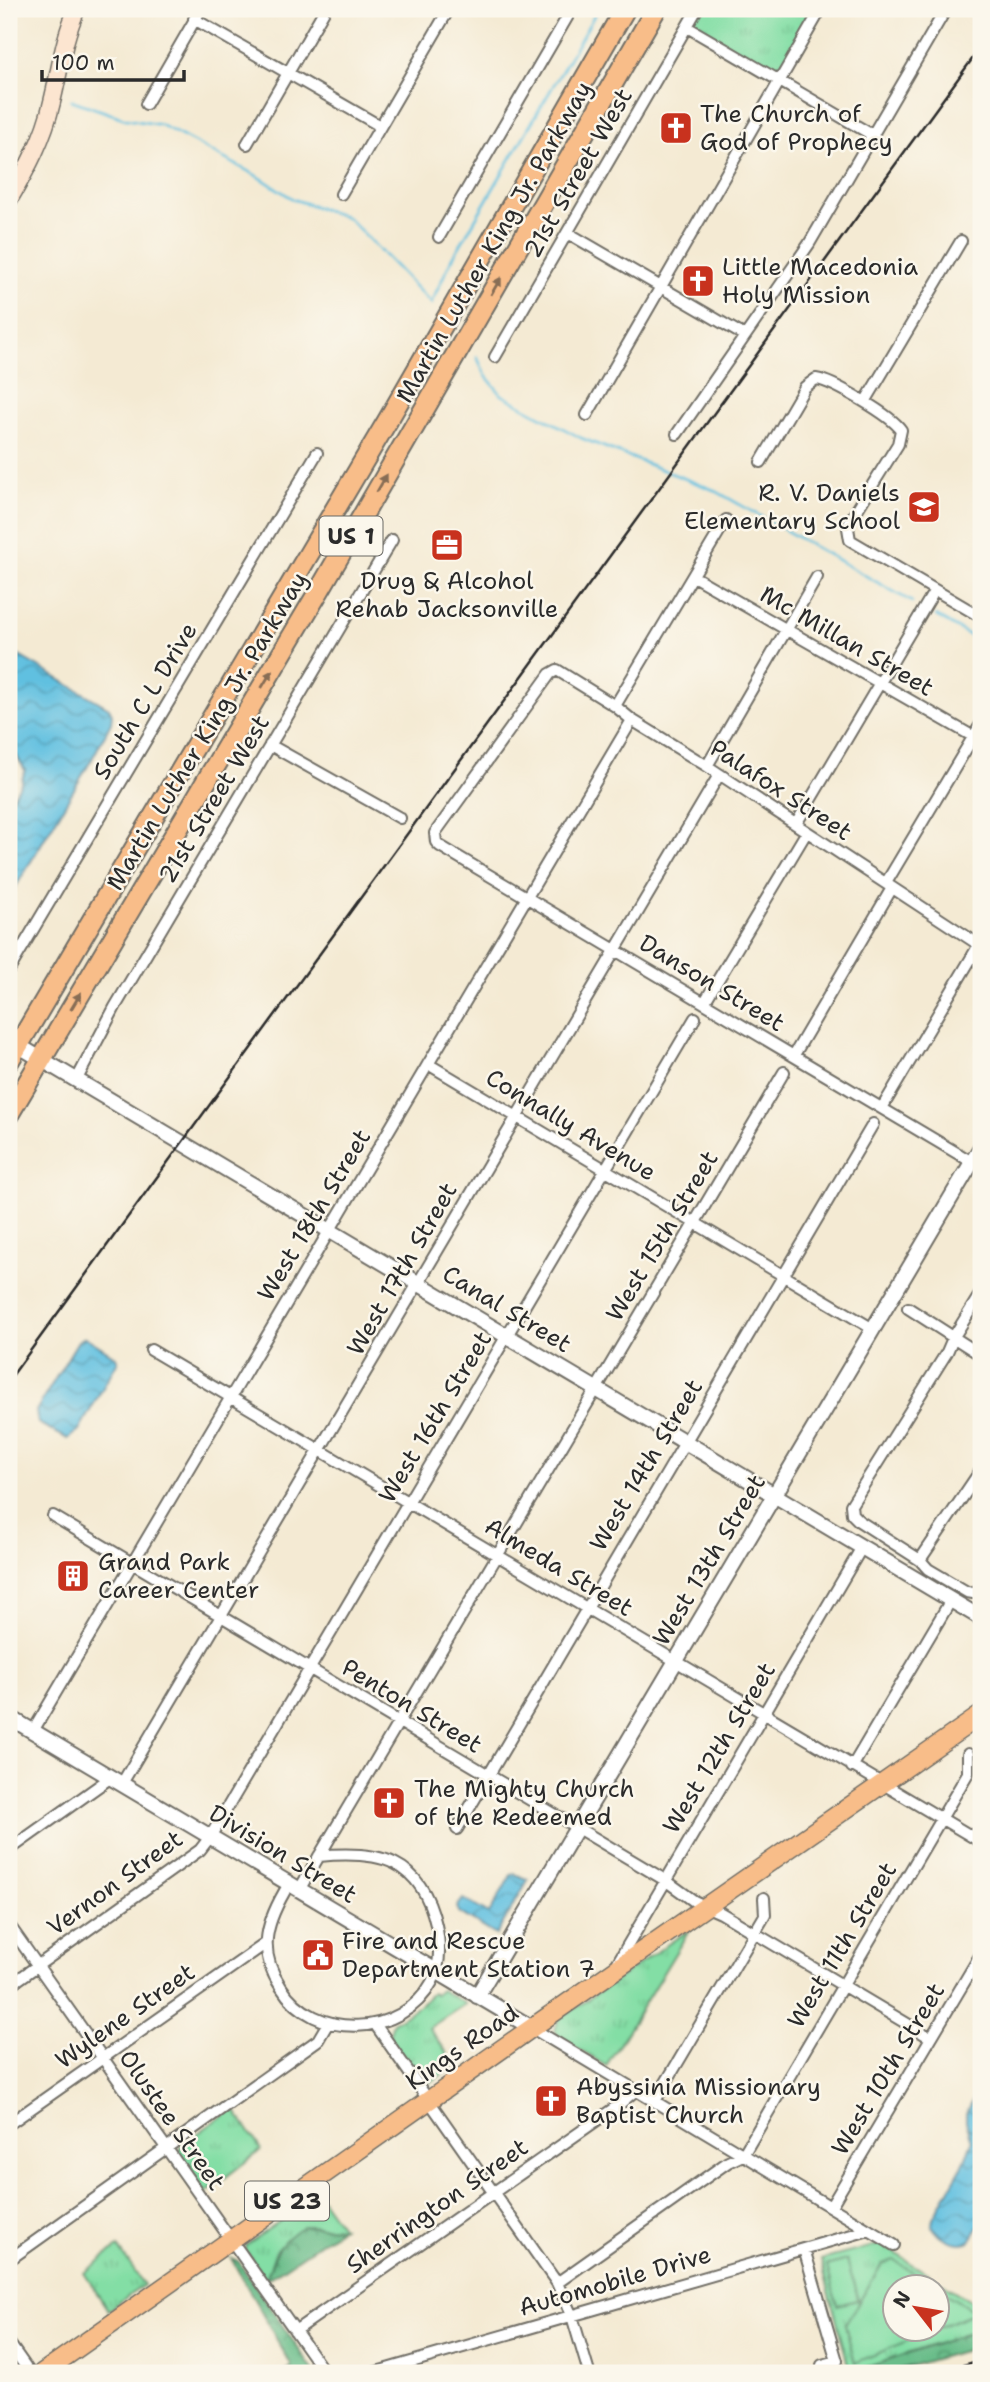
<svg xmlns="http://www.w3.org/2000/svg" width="990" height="2382" font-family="'Shantell Sans',sans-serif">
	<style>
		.grass { fill: url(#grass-tufts); stroke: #578468; stroke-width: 2; fill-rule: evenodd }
		.forest { fill: url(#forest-crowns); stroke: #4a745a; stroke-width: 2 }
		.pitch { fill: #83dea5; stroke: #578468; stroke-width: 2 }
		.water { fill: url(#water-waves); stroke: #467686; stroke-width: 2 }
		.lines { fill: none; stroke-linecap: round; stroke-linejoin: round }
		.stream { stroke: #61c0e0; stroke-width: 2.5 }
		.minor-casing { stroke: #716e66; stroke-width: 14 }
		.tertiary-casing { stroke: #716e66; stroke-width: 18 }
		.secondary-casing { stroke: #716e66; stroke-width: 19 }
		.primary-casing { stroke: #716e66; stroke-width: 21 }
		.trunk-casing { stroke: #716e66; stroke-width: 23 }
		.minor { stroke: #fff; stroke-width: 10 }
		.tertiary { stroke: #fff; stroke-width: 14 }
		.secondary { stroke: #fce5d0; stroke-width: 16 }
		.primary { stroke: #f8bd89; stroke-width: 18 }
		.trunk { stroke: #f8bd89; stroke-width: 19 }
		.rail { stroke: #2b2b2b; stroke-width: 2.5 }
		.oneway { fill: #876d55 }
		.labels { text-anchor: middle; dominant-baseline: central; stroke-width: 5; stroke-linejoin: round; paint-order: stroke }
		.shield { fill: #fbf7ec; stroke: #696865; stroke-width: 2 }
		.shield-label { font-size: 23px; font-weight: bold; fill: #2b2b2b }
		.poi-label { font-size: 24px; fill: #2b2b2b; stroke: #fbf7ec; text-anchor: start }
		.street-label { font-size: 24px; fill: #2b2b2b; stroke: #fbf7ec }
	</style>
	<defs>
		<pattern id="grass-tufts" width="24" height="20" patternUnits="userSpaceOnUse" patternTransform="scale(1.75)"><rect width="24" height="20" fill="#83dea5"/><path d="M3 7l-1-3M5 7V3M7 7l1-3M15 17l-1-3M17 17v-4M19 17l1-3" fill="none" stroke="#71bf8e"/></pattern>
		<pattern id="forest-crowns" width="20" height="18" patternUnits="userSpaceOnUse" patternTransform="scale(1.75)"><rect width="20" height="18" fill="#6abd8a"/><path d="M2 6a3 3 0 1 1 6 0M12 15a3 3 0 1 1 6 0" fill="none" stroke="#579a71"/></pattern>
		<pattern id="water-waves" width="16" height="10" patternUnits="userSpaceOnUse" patternTransform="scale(1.75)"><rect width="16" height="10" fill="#61c0e0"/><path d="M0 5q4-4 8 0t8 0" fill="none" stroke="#509cb6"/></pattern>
	</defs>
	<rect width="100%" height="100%" fill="#fbf7ec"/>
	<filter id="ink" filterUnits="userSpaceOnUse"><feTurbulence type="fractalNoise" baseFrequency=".0143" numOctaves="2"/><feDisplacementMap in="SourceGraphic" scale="14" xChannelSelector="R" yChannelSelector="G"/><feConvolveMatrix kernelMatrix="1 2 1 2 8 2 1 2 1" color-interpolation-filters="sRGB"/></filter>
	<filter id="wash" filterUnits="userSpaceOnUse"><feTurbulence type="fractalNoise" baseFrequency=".00686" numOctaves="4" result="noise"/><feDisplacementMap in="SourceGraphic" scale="28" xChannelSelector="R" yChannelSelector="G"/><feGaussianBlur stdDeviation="1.57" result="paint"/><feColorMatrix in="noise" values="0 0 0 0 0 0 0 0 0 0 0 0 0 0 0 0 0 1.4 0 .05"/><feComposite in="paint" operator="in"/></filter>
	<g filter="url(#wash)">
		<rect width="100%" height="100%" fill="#f4ead3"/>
		<!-- grass -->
		<path class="grass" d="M691,9H815L777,76L684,21Z
			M690,1929L606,2066L558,2037L555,2031L558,2020Z
			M441,1990L465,2004L429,2028L456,2065L430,2083L418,2079L389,2035L393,2023L415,2009L432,1993L435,1995Z
			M234,2108L261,2150L205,2193L179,2155L181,2145Z
			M318,2194L342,2228L303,2226L276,2250L266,2280L246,2251V2245Z
			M881,2244L981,2308V2329L850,2373L821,2260ZM895,2288H937V2330H895Z
			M118,2247L144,2285L108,2310L84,2273Z"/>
		<!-- forest -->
		<path class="forest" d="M303,2226L342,2228L266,2280C275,2253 278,2241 303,2226Z
			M231,2258L238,2261L315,2373H280L290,2370L291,2365Z
			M981,2329V2346L886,2373H837L849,2370L851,2373Z"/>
		<!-- pitch -->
		<path class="pitch" d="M847,2260L858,2300L837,2305L827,2266Z
			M894,2260L937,2288H895V2330H933L855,2363L845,2325L882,2264Z
			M937,2288L975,2312L938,2328Z"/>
		<!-- water -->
		<path class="water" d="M9,650L109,708L112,714L111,723L92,759L9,898V803L21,783L25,770L9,743Z
			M85,1337L115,1356L118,1361L79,1430L68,1439L38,1423L36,1411L78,1341Z
			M515,1874L528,1880L496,1935L459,1912L457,1907L463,1899L489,1914L511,1875Z
			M981,2084V2223L970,2241C956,2247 938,2238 932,2225L933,2218L965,2161L972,2141L966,2122V2114Z"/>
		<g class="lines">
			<!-- stream -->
			<path class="stream" d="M71,100L126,119L161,125L261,178L293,199L348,218L432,304
				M431,303L451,261L598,9
				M477,357L486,376L502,395L581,438L714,490L912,602
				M936,616L981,642"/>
		</g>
	</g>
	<g filter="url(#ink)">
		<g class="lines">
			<defs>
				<path id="minor" d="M194,19L380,126
					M687,27L874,136
					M146,104L201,9
					M247,144L325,9
					M341,194L449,9
					M568,233L745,336
					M439,237L572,9
					M495,357L697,9
					M865,402L961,241
					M587,415L821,9
					M677,434L809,244L946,9
					M761,462L805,387L816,379C833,381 892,416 901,430L898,444L850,521L848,528L850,540L981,617
					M693,576L981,741
					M615,706L726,520
					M270,745L400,818
					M707,766L817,577
					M796,824L935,590
					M886,883L981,724
					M9,970L317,453
					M704,1003L806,833
					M794,1055L892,888
					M428,1064L873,1329
					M76,1081L115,1007L392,540
					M882,1108L976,950L981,934
					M972,1162L440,846L436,842L435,833L550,674L557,670L615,706L632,720L707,766L981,946
					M981,1293L953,1338L947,1352L851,1505L852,1514L859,1521L920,1560L981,1470
					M908,1308L981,1355
					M151,1350L981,1842
					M53,1516L665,1880L694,1901L721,1913L931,2038
					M920,1560L928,1569L967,1592L973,1593L981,1588
					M33,1731L632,720
					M852,1767L951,1600
					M121,1785L719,775
					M457,1829L873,1124
					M9,1850L110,1778
					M289,1884C267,1920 256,1950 281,1987C314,2041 402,2038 432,1982C441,1965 440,1943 436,1925C421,1859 380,1850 319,1856
					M299,1890L784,1072
					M9,1925L325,2373
					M615,1967L862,1547
					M9,1986L200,1850L210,1837L695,1018
					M375,2024L557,2283L572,2316L589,2373
					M532,2028L894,2245
					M655,2101L765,1915L764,1898
					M9,2124L265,1944
					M831,2206L981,1954
					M804,2249L837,2361L822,2365
					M9,2260L318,2040L328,2023
					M557,2283L728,2162L743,2155L968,1773V1754
					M295,2331L616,2107L636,2090
					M9,2343L30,2373
					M373,2373L869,2230"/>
				<path id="tertiary" d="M9,1040L981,1618
					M9,1717L532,2028
					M477,1996L981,1147"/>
				<path id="secondary" d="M9,200C27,169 44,138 52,102C60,70 63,39 77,9"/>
				<path id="primary" d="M42,2373L543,2020L981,1715"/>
				<path id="trunk" d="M9,1061L388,420L625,9
					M9,1114L319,591L656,9"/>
			</defs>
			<!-- minor casing -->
			<use href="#minor" class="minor-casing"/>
			<!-- tertiary casing -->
			<use href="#tertiary" class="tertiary-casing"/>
			<!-- secondary casing -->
			<use href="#secondary" class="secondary-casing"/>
			<!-- primary casing -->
			<use href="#primary" class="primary-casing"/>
			<!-- trunk casing -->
			<use href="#trunk" class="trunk-casing"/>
			<!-- minor -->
			<use href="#minor" class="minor"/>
			<!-- tertiary -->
			<use href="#tertiary" class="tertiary"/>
			<!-- secondary -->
			<use href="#secondary" class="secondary"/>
			<!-- primary -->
			<use href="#primary" class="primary"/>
			<!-- trunk -->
			<use href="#trunk" class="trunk"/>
			<!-- rail -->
			<path class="rail" d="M9,1380L981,47
				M935,2373L981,2360"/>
		</g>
		<!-- one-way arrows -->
		<defs><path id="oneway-solid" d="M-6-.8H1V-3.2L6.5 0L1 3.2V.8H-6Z" transform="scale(1.75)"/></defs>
		<g class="oneway">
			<use href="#oneway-solid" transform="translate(496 286) rotate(-60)"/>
			<use href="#oneway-solid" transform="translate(382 483) rotate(-60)"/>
			<use href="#oneway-solid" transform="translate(267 679) rotate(-59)"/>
			<use href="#oneway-solid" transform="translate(76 1001) rotate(-59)"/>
		</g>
	</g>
	<!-- icons -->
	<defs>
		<symbol id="church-square" viewBox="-11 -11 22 22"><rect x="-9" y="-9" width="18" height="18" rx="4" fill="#c8321e" stroke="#fbf7ec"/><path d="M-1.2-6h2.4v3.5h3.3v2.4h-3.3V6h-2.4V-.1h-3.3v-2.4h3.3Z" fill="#fff"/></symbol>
		<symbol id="school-square" viewBox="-11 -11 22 22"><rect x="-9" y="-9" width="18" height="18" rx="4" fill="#c8321e" stroke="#fbf7ec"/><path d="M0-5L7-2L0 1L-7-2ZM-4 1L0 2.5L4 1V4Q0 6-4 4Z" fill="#fff"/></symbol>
		<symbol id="office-square" viewBox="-11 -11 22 22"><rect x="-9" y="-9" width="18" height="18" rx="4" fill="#c8321e" stroke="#fbf7ec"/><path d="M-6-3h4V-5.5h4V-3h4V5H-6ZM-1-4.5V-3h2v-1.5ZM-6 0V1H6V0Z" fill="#fff"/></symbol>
		<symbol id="building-square" viewBox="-11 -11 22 22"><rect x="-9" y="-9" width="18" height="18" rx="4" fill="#c8321e" stroke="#fbf7ec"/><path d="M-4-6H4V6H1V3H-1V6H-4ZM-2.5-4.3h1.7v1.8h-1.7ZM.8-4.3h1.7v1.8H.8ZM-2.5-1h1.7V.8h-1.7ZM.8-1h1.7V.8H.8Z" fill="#fff"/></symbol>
		<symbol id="civic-square" viewBox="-11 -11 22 22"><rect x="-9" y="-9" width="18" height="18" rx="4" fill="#c8321e" stroke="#fbf7ec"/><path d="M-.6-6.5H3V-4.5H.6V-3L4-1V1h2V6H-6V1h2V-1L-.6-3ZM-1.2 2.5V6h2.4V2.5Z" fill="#fff"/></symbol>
	</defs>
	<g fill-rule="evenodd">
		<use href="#church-square" x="657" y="109" width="38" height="38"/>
		<use href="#church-square" x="679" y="262" width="38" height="38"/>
		<use href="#school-square" x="905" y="488" width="38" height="38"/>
		<use href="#office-square" x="428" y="526" width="38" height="38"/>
		<use href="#building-square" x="54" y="1557" width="38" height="38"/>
		<use href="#church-square" x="370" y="1784" width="38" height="38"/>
		<use href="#civic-square" x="299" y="1936" width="38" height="38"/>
		<use href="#church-square" x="532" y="2082" width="38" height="38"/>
	</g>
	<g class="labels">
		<!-- shield labels -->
		<g class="shield">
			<rect x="319.5" y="516.5" width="63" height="39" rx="5"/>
			<rect x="245" y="2181.5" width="84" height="39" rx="5"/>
		</g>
		<g class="shield-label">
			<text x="351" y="536">US 1</text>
			<text x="287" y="2201">US 23</text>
		</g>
		<!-- poi labels -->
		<g class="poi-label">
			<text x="700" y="114">The Church of<tspan x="700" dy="28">God of Prophecy</tspan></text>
			<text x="722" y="267">Little Macedonia<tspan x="722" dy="28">Holy Mission</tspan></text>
			<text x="900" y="493" text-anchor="end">R. V. Daniels<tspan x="900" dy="28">Elementary School</tspan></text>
			<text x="447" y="581" text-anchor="middle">Drug &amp; Alcohol<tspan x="447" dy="28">Rehab Jacksonville</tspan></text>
			<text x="98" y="1562">Grand Park<tspan x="98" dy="28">Career Center</tspan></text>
			<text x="414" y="1789">The Mighty Church<tspan x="414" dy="28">of the Redeemed</tspan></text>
			<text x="342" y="1941">Fire and Rescue<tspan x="342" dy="28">Department Station 7</tspan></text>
			<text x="576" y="2087">Abyssinia Missionary<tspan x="576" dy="28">Baptist Church</tspan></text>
		</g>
		<!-- street labels -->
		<g class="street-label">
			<text transform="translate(578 173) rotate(-60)">21st Street West</text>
			<text transform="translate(494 242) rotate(-60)">Martin Luther King Jr. Parkway</text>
			<text transform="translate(847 641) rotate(30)">Mc Millan Street</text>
			<text transform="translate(145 701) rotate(-59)">South C L Drive</text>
			<text transform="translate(207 731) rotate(-59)">Martin Luther King Jr. Parkway</text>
			<text transform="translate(781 790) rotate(33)">Palafox Street</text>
			<text transform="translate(214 799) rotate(-59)">21st Street West</text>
			<text transform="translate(712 983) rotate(31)">Danson Street</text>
			<text transform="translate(571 1125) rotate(31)">Connally Avenue</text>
			<text transform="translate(314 1215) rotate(-59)">West 18th Street</text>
			<text transform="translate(662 1236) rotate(-59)">West 15th Street</text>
			<text transform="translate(402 1269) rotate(-60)">West 17th Street</text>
			<text transform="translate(507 1309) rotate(31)">Canal Street</text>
			<text transform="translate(435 1417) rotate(-59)">West 16th Street</text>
			<text transform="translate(646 1465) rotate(-59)">West 14th Street</text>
			<text transform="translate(709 1560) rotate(-59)">West 13th Street</text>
			<text transform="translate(559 1567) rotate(31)">Almeda Street</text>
			<text transform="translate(412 1706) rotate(31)">Penton Street</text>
			<text transform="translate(719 1748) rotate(-59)">West 12th Street</text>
			<text transform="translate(283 1854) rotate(31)">Division Street</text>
			<text transform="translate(115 1883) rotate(-36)">Vernon Street</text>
			<text transform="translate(842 1945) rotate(-59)">West 11th Street</text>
			<text transform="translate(125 2016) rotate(-35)">Wylene Street</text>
			<text transform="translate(462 2047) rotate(-35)">Kings Road</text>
			<text transform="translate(888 2069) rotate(-59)">West 10th Street</text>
			<text transform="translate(172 2120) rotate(55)">Olustee Street</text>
			<text transform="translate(437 2206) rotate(-35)">Sherrington Street</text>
			<text transform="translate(615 2281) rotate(-16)">Automobile Drive</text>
		</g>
	</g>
	<!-- margin -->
	<rect width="990" height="2382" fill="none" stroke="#fbf7ec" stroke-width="35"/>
	<!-- north arrow -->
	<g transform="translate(916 2308) rotate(301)"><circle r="33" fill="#fbf7ec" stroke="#a8a59f" stroke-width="2"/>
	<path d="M0-5L12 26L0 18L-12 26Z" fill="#c8321e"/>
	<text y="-10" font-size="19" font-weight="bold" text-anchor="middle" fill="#2b2b2b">N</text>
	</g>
	<!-- scale -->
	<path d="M42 70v10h142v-10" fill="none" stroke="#2b2b2b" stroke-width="3.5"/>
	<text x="52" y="70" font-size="21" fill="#2b2b2b" stroke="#fbf7ec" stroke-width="5" paint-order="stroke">100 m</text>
</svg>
